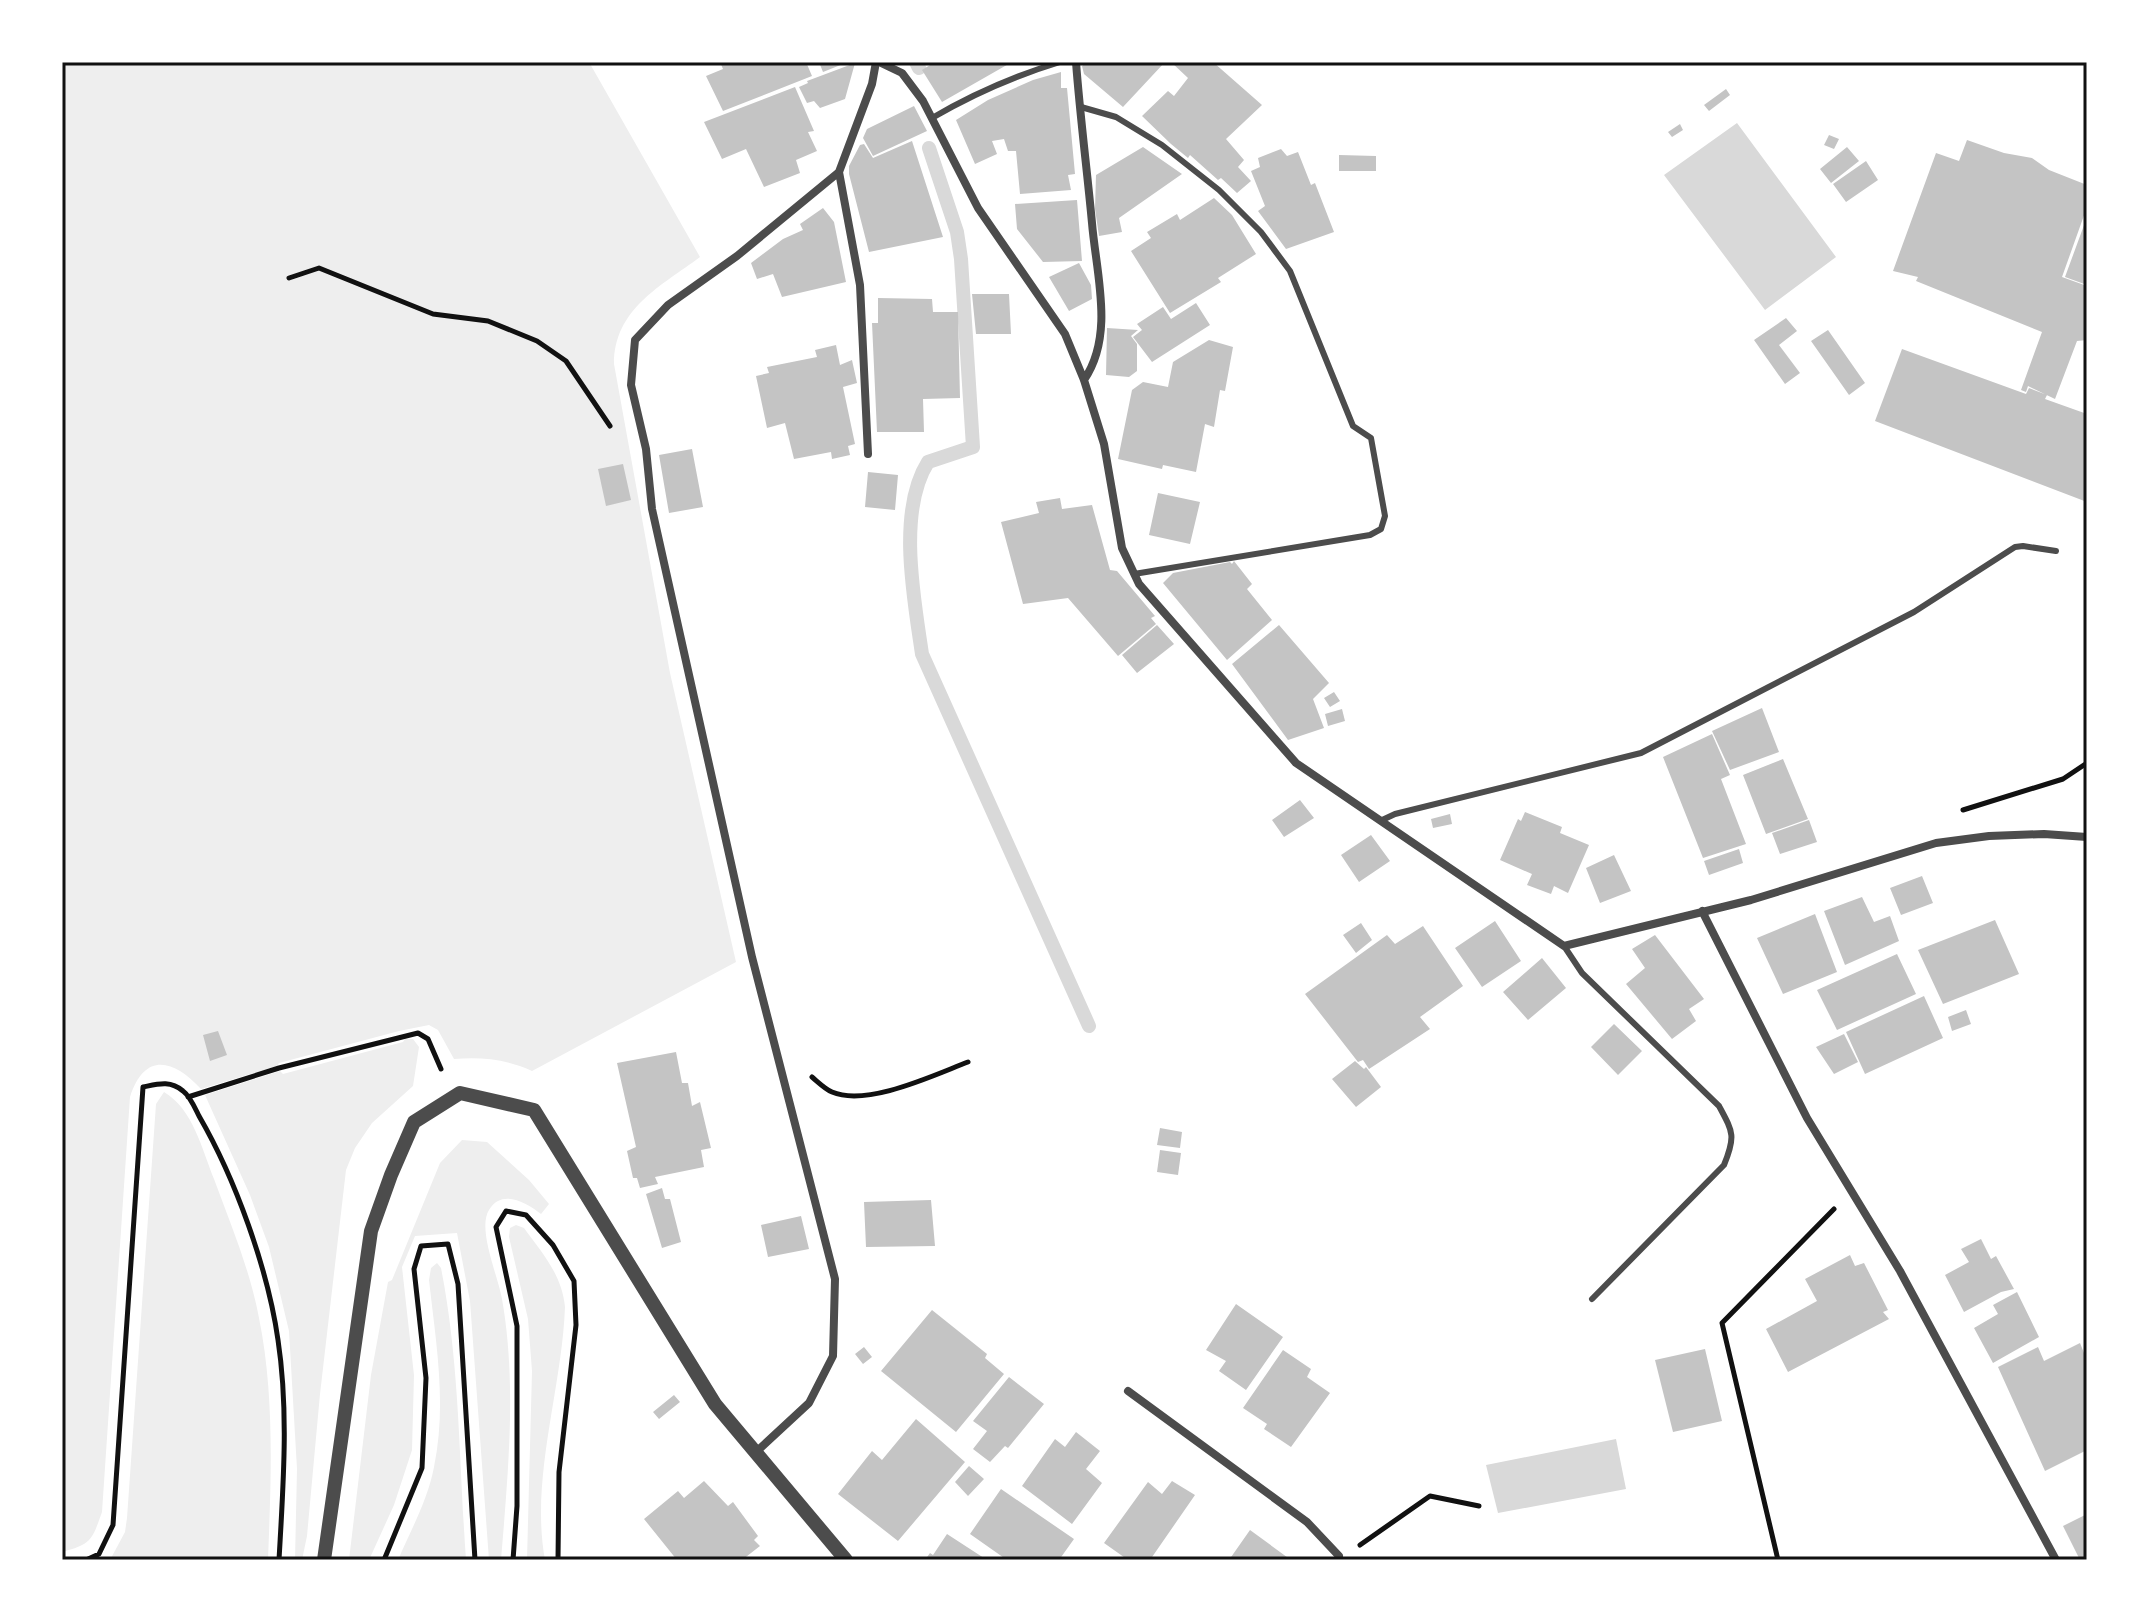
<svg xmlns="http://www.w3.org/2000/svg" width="2149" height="1622" font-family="'PT Sans Narrow',sans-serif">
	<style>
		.green { fill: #eee }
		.water { fill: #d9d9d9 }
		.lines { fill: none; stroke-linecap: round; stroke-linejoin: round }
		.stream { stroke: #d9d9d9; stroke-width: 14 }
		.building { fill: #c4c4c4 }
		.path { stroke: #111; stroke-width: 5 }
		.service { stroke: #4c4c4c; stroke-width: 6 }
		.minor { stroke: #4c4c4c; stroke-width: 8 }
		.tertiary { stroke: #4c4c4c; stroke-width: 14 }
		.neatline { fill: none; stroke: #111; stroke-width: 3 }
	</style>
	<rect width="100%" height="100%" fill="#fff"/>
	<!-- green -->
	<path class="green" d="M62,62H589L700,257C661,286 614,309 614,364L670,673L736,962L532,1071C505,1059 482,1057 454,1059L438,1030L429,1025L399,1031L279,1063L277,1066L201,1089C174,1060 145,1051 130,1097L102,1512C92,1540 92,1544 62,1552Z
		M405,1039H413L419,1047L413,1086L372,1123L355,1148L346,1170L320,1394L307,1536L302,1560H295L297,1469L289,1331L269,1247L250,1195L205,1095L280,1071L283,1074L403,1042Z
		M164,1092C193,1109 202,1149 214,1179C231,1225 250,1270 259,1318C275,1397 271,1480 268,1560H110L125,1532L127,1518L156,1104Z
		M462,1140L487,1142L529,1180L549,1204L541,1214C527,1203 502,1188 489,1210C477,1229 498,1276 502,1299C517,1384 508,1474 501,1560H489L470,1301L457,1233L415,1236L402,1267L414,1375L412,1450L394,1505L369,1560H349L371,1375L388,1282L392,1280L440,1163Z
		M516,1225L524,1228C543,1254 562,1275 565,1307C562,1389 530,1479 545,1560H527L532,1371L528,1319L509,1237L510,1228Z
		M437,1263L441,1268C460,1364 459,1463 466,1560H398C411,1530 428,1499 434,1467C447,1404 436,1343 429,1280L431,1268Z"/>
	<!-- water -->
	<path class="water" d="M1737,123L1836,257L1765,310L1664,175Z
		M1616,1439L1626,1489L1498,1513L1486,1465Z"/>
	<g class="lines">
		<!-- stream -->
		<path class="stream" d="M916,62L919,68
			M929,148L957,232L961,259L973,447L928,462C897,511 914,599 922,654L1089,1026"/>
	</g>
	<!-- building -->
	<path class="building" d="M720,62H806L812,76L723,111L706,76L723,69Z
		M819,62H848L823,72Z
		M935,62H1012L942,102L922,70Z
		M1087,62H1165L1123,107L1084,74L1082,66Z
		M1171,62H1213L1262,105L1226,139L1244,160L1238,167L1251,181L1237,193L1221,178L1218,180L1190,155L1188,158L1171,144L1142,116L1168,91L1174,96L1188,78Z
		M855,63L845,99L820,108L814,101L807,103L799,87L808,83L807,81Z
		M1061,72V88H1067L1075,174L1068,175L1071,190L1020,194L1016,151H1008L1004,139L992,141L997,154L975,164L956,120L988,100L1033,80Z
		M795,87L814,131L808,132L817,151L796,160L800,173L764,187L746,149L722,159L704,122Z
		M1726,89L1730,95L1709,111L1704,105Z
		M914,106L927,131L873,156L863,138L867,129Z
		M1680,124L1683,130L1672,137L1668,132Z
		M1829,135L1839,139L1834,149L1824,145Z
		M1967,140L2004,153L2032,158L2049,170L2087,185V207L2062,277L2087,286V340L2077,341L2055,399L2028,386L2026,392L2021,390L2042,332L1916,281L1918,277L1893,271L1936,153L1959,161Z
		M912,141L943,237L869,252L849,174V166L860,145L864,144L873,158Z
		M1143,147L1182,174L1119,218L1122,232L1099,236L1095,209L1096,175Z
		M1847,147L1859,161L1831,183L1820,169Z
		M1281,149L1287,156L1298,152L1311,185L1315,183L1334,232L1286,249L1258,211L1265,206L1251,171L1260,167L1258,158Z
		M1339,155L1376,156V171H1339Z
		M1866,161L1878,180L1846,202L1833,184Z
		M1214,198L1232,215L1256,254L1218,278L1221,282L1170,313L1131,251L1151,238L1147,232L1177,214L1180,220Z
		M1077,200L1082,261L1043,262L1017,229L1015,204Z
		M823,208L834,222L846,282L782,297L773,274L757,279L751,263L783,239L803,230L800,224Z
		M2087,217V285L2065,277Z
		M1079,263L1091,285L1092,299L1069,311L1049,277Z
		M972,294H1009L1011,334H976Z
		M878,298L932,299L933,312H958L960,398L923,399L924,432H877L872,323H878Z
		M1196,303L1210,325L1152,362L1133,337L1142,330L1137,324L1163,307L1171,319Z
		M1786,318L1797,331L1779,345L1800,373L1785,384L1754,340Z
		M1107,328L1138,330L1131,336L1137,344V371L1129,377L1106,375Z
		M1828,330L1865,383L1849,395L1811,341Z
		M1209,340L1233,347L1225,391L1220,390L1214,427L1205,424L1196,472L1163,465L1162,469L1118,459L1132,390L1143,382L1168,387L1173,362Z
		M836,345L840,365L852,360L857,383L843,387L855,444L848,446L850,455L832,459L831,452L794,459L785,423L767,428L756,376L769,373L767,367L817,357L815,350Z
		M1902,349L2026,394L2029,388L2047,395L2045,399L2087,414V502L1875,421Z
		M692,449L703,507L669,513L659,455Z
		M623,464L631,500L606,506L598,469Z
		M868,472L898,475L895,510L865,507Z
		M1158,493L1200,502L1190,544L1149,535Z
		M1060,498L1062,509L1092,505L1110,570L1117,571L1155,616L1151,618L1156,624L1118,656L1068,598L1023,604L1001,522L1039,513L1036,502Z
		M1234,561L1252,584L1247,589L1272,620L1227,660L1163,583L1173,573L1230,562L1232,564Z
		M1157,625L1174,644L1137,673L1122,655Z
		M1279,625L1329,683L1313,699L1324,728L1288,740L1232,664Z
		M1334,692L1340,701L1330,707L1324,698Z
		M1762,708L1779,752L1730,770L1712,731Z
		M1342,709L1345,721L1328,726L1325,714Z
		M1712,734L1730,775L1721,779L1746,844L1703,858L1663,757Z
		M1783,759L1808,819L1766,834L1743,775Z
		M1300,800L1314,818L1284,837L1272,820Z
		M1525,812L1562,827L1560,833L1589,845L1568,893L1554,886L1551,894L1527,885L1532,874L1500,860L1518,819L1521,821Z
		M1450,814L1452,824L1433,828L1431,819Z
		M1809,820L1817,842L1780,854L1772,833Z
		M1371,835L1390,861L1359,882L1341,855Z
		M1739,849L1743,863L1709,875L1704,861Z
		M1614,855L1631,891L1600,903L1586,868Z
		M1922,876L1933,903L1901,915L1890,888Z
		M1862,897L1874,922L1890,916L1899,941L1845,965L1824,911Z
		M1815,914L1837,972L1783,994L1757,938Z
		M1995,920L2019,974L1943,1004L1918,950Z
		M1495,921L1521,961L1482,987L1455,948Z
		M1361,923L1372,940L1356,953L1343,935Z
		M1423,926L1463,986L1420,1017L1430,1029L1369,1069L1363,1060L1358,1062L1305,994L1387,935L1395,944Z
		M1655,935L1704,999L1689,1009L1696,1021L1672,1039L1626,984L1645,968L1632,949Z
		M1897,954L1916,994L1837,1030L1817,990Z
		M1542,958L1566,988L1528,1020L1503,992Z
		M1924,996L1943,1038L1865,1074L1846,1032Z
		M1966,1010L1971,1024L1952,1031L1948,1017Z
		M1614,1024L1642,1051L1618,1075L1591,1047Z
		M218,1031L227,1055L210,1061L203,1035Z
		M1844,1034L1858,1062L1834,1074L1816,1047Z
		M676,1052L682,1083H688L692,1106L700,1102L711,1148L701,1150L704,1167L655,1177L658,1184L640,1188L637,1178H633L627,1151L636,1147L617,1063Z
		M1355,1061L1364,1069L1366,1067L1381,1087L1356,1107L1332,1079Z
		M1160,1128L1182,1132L1180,1148L1157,1145Z
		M1160,1150L1181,1153L1178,1175L1157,1172Z
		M662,1188L665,1199H670L681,1242L662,1248L646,1194Z
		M931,1200L935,1246L866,1247L864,1202Z
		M801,1216L809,1249L768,1257L761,1225Z
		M1981,1239L1991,1259L1996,1256L2014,1289L2001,1292L1964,1312L1945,1275L1969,1262L1961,1249Z
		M1850,1255L1855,1266L1864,1263L1888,1310L1883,1312L1889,1319L1788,1372L1766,1329L1817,1301L1805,1279Z
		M2017,1292L2039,1337L1993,1363L1974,1328L1998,1314L1993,1305Z
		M1236,1304L1283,1337L1246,1390L1219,1371L1226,1361L1206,1350Z
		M932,1310L987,1354L985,1358L1004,1374L956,1432L881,1371Z
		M2080,1343L2084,1353L2087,1351V1450L2045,1471L1998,1367L2038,1347L2044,1361Z
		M864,1347L872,1357L863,1364L855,1354Z
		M1705,1349L1722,1421L1673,1432L1655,1360Z
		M1283,1350L1311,1369L1307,1377L1330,1393L1291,1447L1264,1429L1267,1424L1243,1408Z
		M1009,1377L1044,1404L1008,1448L1005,1446L990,1462L973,1449L987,1431L973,1421Z
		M674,1395L680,1402L659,1419L653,1412Z
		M916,1419L965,1462L898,1541L838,1494L872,1451L882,1460Z
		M1076,1432L1100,1451L1086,1469L1102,1483L1072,1524L1022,1486L1055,1439L1065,1447Z
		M969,1466L984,1479L968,1496L955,1482Z
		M704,1481L728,1506L733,1502L758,1536L754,1540L760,1546L742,1560H677L644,1519L678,1491L684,1498Z
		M1172,1481L1195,1495L1150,1560H1128L1104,1543L1148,1482L1162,1494Z
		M1001,1489L1074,1539L1059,1560H1007L970,1534Z
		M2087,1514V1560H2080L2063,1526Z
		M1250,1530L1291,1560H1229Z
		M947,1534L987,1560H925L930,1553L933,1555Z"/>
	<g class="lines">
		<!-- path -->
		<path class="path" d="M289,278L319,268L433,314L488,321L537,341L566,361L610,426
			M1963,810L2063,779L2087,763
			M812,1077C818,1082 825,1089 832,1092C867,1107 934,1075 968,1062
			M188,1097L279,1068L418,1033L428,1039L441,1069
			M1360,1545L1430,1496L1479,1506
			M86,1560L99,1554L113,1525L143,1087C158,1084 170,1080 183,1091C190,1096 195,1108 199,1116C235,1178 268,1269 278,1340C289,1412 283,1488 279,1560
			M384,1560L422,1468L426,1378L414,1269L421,1246L448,1244L458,1284L475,1560
			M513,1560L517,1506V1326L496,1227L506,1211L526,1215L553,1245L574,1281L576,1325L559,1472L558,1560
			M1778,1560L1722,1323L1834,1209"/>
		<!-- service -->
		<path class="service" d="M1081,107L1116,117L1162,145L1219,190L1261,232L1290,271L1353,426L1371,438L1385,516L1381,529L1370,535L1134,574
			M932,118C973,94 1014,76 1060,62
			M1380,821L1395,814L1641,753L1914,612L2015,547L2023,546L2056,551
			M1564,946L1582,973L1719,1106C1733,1132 1736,1136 1724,1165L1592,1299"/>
		<!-- minor -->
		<path class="minor" d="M879,62L902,73L923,101L978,208L1065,334L1084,380L1104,444L1122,548L1139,584L1296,763L1564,946L1751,900L1936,843L1989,836L2044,834L2087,837
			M1076,62C1080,116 1087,169 1092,223C1096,273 1115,335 1084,380
			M839,172L860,285L868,454
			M1702,911L1807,1118L1900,1271L2056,1560
			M1128,1391L1307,1522L1339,1556L1336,1560
			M755,1453L809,1403L833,1356L835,1279L752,957L652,509L646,449L631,385L635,340L668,305L737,256L839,172L872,84L876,62"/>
		<!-- tertiary -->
		<path class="tertiary" d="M324,1560L371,1231L391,1175L414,1122L460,1093L534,1110L715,1404L846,1560"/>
	</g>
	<!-- border -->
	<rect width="2149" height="1622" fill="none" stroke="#ffffff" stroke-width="128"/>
	<rect x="64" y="64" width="2021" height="1494" class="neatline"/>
</svg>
